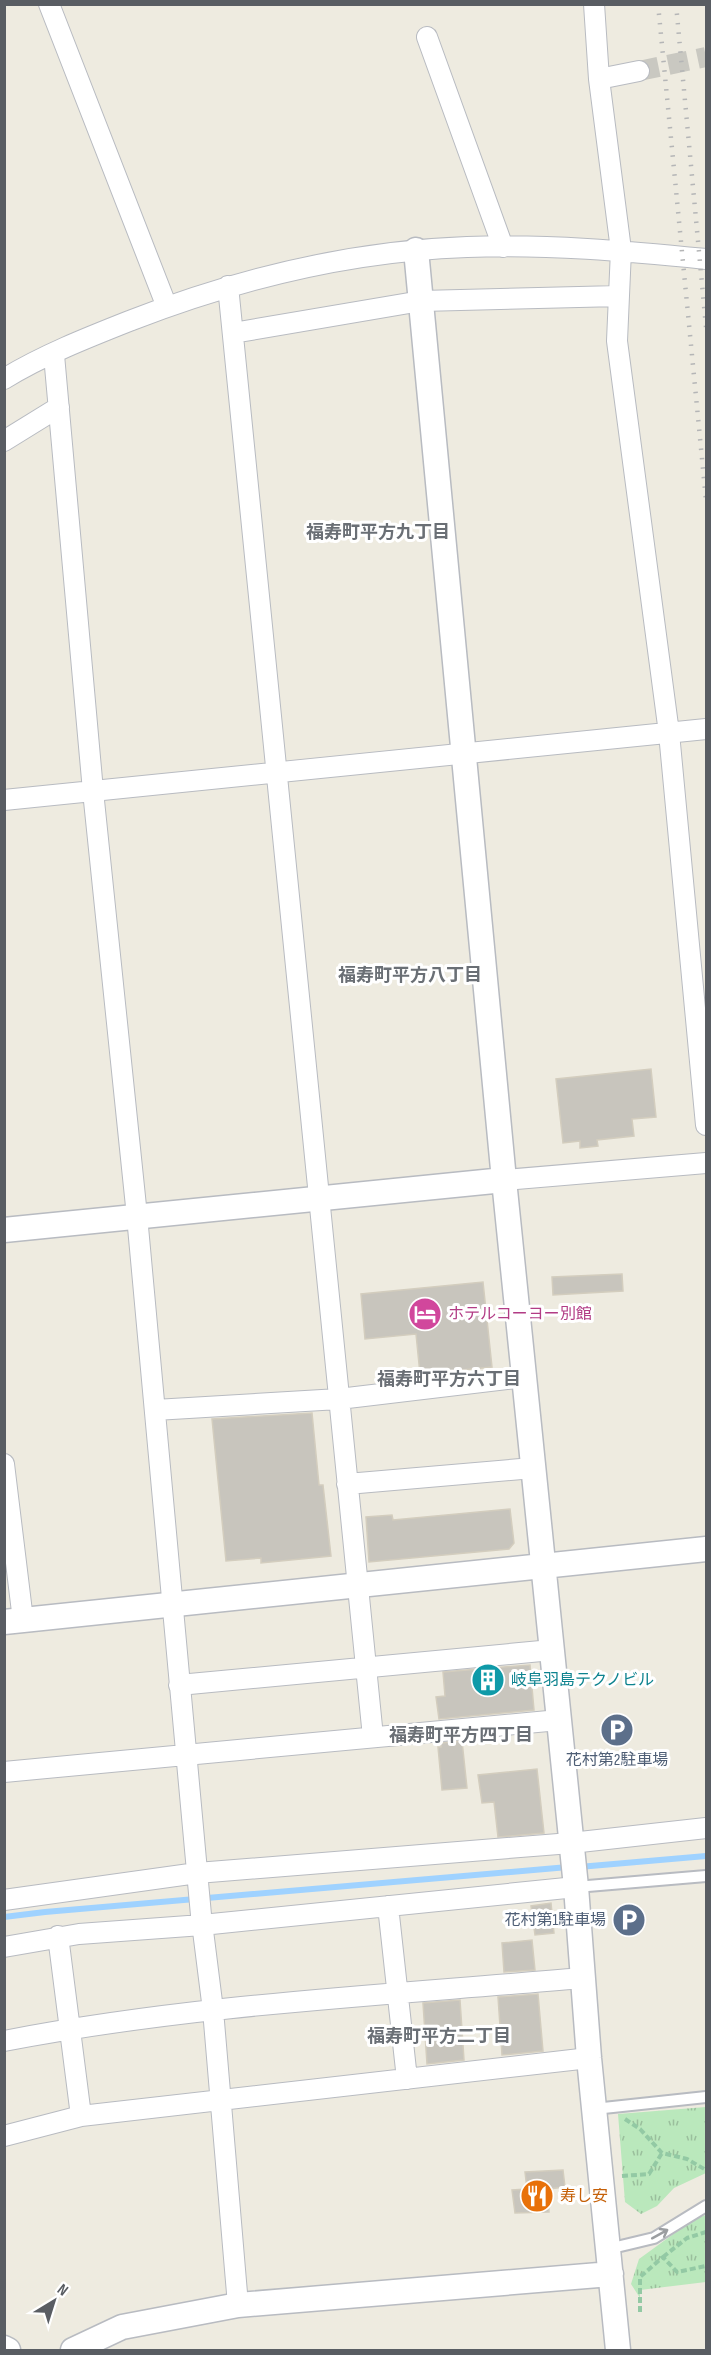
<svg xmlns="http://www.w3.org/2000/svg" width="711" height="2355" font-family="'Sofia Sans Condensed','Noto Sans JP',sans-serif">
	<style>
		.park { fill: url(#park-tufts) }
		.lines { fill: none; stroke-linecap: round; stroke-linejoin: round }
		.stream { stroke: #9fd2ff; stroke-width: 6 }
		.building { fill: #c8c5bd; stroke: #d3cdbe; stroke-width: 1.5 }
		.minor-tunnel { stroke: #c9c8c1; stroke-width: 20; stroke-dasharray: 20 10; stroke-linecap: butt }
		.service-casing { stroke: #b8bbc1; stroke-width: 14 }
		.minor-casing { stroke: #b8bbc1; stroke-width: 22 }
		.tertiary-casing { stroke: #b8bbc1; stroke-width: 27 }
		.path { stroke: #93c9a4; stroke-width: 4; stroke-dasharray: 6 3; stroke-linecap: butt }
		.service { stroke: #fff; stroke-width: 10 }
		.minor { stroke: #fff; stroke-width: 20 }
		.tertiary { stroke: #fff; stroke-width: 24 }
		.rail { stroke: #b4b5b6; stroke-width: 4.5; stroke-dasharray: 1.5 8; stroke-linecap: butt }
		.oneway { stroke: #9b9ea1 }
		.labels { text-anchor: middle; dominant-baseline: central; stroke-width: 6; stroke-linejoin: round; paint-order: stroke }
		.hotel-label { font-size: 16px; fill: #b23c85; stroke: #fff; text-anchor: start }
		.culture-label { font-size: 16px; fill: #0d838f; stroke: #fff; text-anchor: start }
		.service-label { font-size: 16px; fill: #4e5e75; stroke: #fff }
		.food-label { font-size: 16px; fill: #c56008; stroke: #fff; text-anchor: start }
		.neighbourhood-label { font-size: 18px; font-weight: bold; fill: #6a6f75; stroke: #fff }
	</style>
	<defs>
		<pattern id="park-tufts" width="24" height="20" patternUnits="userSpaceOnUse" patternTransform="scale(1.5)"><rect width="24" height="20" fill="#bae8bc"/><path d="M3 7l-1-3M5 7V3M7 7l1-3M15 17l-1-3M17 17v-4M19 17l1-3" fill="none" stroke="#9abf9c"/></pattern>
	</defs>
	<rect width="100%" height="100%" fill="#eeebe0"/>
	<!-- park -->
	<path class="park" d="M706,2107V2173L674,2188L657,2206L641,2214L625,2202L618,2114Z
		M706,2215V2282L640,2290V2298L631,2284L639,2259L694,2219Z"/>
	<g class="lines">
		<!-- stream -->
		<path class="stream" d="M579,1867L706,1856
			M4,1917L45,1912L568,1867"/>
	</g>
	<!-- building -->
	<path class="building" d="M651,1069L656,1117L632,1119L634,1136L597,1140L598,1146L580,1148V1141L563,1143L556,1079Z
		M622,1274L623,1291L553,1295L552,1277Z
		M483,1282L492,1367L420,1374L416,1334L365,1339L361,1294Z
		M312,1413L319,1485H323L331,1556L261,1563V1558L226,1561L212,1419Z
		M510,1509L514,1543L509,1549L369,1562L366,1517L392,1515L393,1520Z
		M530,1665L534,1710L439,1719L436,1697L445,1696L443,1672Z
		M462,1741L467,1788L442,1790L438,1747H441V1743Z
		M537,1769L544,1833L498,1837L494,1802L482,1803L478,1775Z
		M551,1903L554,1933L535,1935L531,1906Z
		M532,1940L535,1970L504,1972L502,1943Z
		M538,1994L543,2051L502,2055L498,1997Z
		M460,2000L464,2060L427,2064L423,2003Z
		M563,2170L565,2187L548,2189L549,2212L515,2213L512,2190L527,2189L525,2172Z"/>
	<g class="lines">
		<!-- minor-tunnel -->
		<path class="minor-tunnel" d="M639,71L706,57"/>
		<defs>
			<path id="service" d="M576,1887L706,1876
				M594,2109L706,2097
				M608,2249L654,2238L706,2206"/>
			<path id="minor" d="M49,4L167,307
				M594,4L599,79L621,250L617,341L669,733L706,1125
				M427,37L503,247
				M599,79L639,71
				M228,286L373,1737
				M233,333L421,301L619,296
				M54,355L93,791L137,1216L201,1915L213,2010L238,2305
				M4,379C43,355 89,337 132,320C238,279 353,251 467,247C547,244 627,251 706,259
				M4,441L59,407
				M4,800L706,729
				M504,1180L706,1163
				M155,1410L339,1399L524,1377
				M4,1464L23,1620
				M347,1484L533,1468
				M179,1685L552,1650
				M4,1772L559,1720
				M4,1900L197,1873L571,1843L706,1828
				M388,1906L407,2079
				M58,1936L81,2116
				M4,1947L79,1934L202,1925L576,1887
				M4,2041C195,2004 390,1995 582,1978
				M4,2136L81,2116L589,2058"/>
			<path id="tertiary" d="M416,250L504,1180L576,1887L589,2058L618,2350
				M4,1230L504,1180
				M4,1622L706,1549
				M4,2348L8,2350
				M73,2350L122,2327L238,2305L611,2274"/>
		</defs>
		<!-- service casing -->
		<use href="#service" class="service-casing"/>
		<!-- minor casing -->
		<use href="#minor" class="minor-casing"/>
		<!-- tertiary casing -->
		<use href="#tertiary" class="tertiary-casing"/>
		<!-- path -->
		<path class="path" d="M625,2119L640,2129L662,2153L687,2159L706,2170
			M622,2176L649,2174L662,2153
			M663,2257L687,2238L706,2232
			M640,2312V2277L663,2257L677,2272L706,2266"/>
		<!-- service -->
		<use href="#service" class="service"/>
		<!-- minor -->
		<use href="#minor" class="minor"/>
		<!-- tertiary -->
		<use href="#tertiary" class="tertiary"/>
		<!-- rail -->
		<path class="rail" d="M658,4L706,500
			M676,4L706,327"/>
	</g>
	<!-- one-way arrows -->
	<defs><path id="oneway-shaft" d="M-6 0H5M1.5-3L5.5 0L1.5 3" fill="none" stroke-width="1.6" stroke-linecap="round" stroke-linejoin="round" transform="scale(1.5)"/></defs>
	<use class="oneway" href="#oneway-shaft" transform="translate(660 2234) rotate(-29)"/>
	<!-- icons -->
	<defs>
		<symbol id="hotel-disc" viewBox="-11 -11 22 22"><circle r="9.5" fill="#d1479c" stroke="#fff"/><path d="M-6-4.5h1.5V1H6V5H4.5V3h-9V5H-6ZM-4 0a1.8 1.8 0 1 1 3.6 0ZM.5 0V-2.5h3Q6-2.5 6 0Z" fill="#fff"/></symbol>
		<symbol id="building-disc" viewBox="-11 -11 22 22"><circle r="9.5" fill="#0f9aa8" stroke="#fff"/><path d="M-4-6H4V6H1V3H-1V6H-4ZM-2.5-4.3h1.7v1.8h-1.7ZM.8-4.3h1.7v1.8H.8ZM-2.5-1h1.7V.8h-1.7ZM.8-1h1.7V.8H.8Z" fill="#fff"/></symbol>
		<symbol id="parking-disc" viewBox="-11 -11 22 22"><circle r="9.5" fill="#5c6f8a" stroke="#fff"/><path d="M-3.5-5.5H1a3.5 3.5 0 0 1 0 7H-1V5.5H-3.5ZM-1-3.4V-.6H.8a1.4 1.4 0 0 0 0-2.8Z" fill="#fff"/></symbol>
		<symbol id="restaurant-disc" viewBox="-11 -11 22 22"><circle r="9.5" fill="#e8710a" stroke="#fff"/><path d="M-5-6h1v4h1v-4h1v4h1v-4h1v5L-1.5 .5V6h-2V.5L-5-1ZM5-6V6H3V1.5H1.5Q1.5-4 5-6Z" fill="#fff"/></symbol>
	</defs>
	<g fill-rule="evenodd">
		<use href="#hotel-disc" x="406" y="1295" width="38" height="38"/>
		<use href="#building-disc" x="469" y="1661" width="38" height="38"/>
		<use href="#parking-disc" x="598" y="1711" width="38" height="38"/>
		<use href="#parking-disc" x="610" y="1901" width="38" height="38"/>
		<use href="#restaurant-disc" x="518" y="2177" width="38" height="38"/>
	</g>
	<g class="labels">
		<!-- hotel labels -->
		<g class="hotel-label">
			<text x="448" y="1314">ホテルコーヨー別館</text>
		</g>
		<!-- culture labels -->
		<g class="culture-label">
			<text x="511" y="1680">岐阜羽島テクノビル</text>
		</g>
		<!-- service labels -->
		<g class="service-label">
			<text x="617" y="1760">花村第2駐車場</text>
			<text x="606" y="1920" text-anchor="end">花村第1駐車場</text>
		</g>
		<!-- food labels -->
		<g class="food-label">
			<text x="560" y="2196">寿し安</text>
		</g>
		<!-- neighbourhood labels -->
		<g class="neighbourhood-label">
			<text x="378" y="532">福寿町平方九丁目</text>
			<text x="410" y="975">福寿町平方八丁目</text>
			<text x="449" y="1379">福寿町平方六丁目</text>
			<text x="461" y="1735">福寿町平方四丁目</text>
			<text x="439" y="2036">福寿町平方二丁目</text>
		</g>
	</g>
	<!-- border -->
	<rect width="711" height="2355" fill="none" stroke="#595d63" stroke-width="12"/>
	<!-- north arrow -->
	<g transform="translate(54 2301) rotate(38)" stroke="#ffffff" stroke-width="4.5" paint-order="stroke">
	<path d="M0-4.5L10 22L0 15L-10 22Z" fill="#595d63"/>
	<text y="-9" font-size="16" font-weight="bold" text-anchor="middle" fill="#595d63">N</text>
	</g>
</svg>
